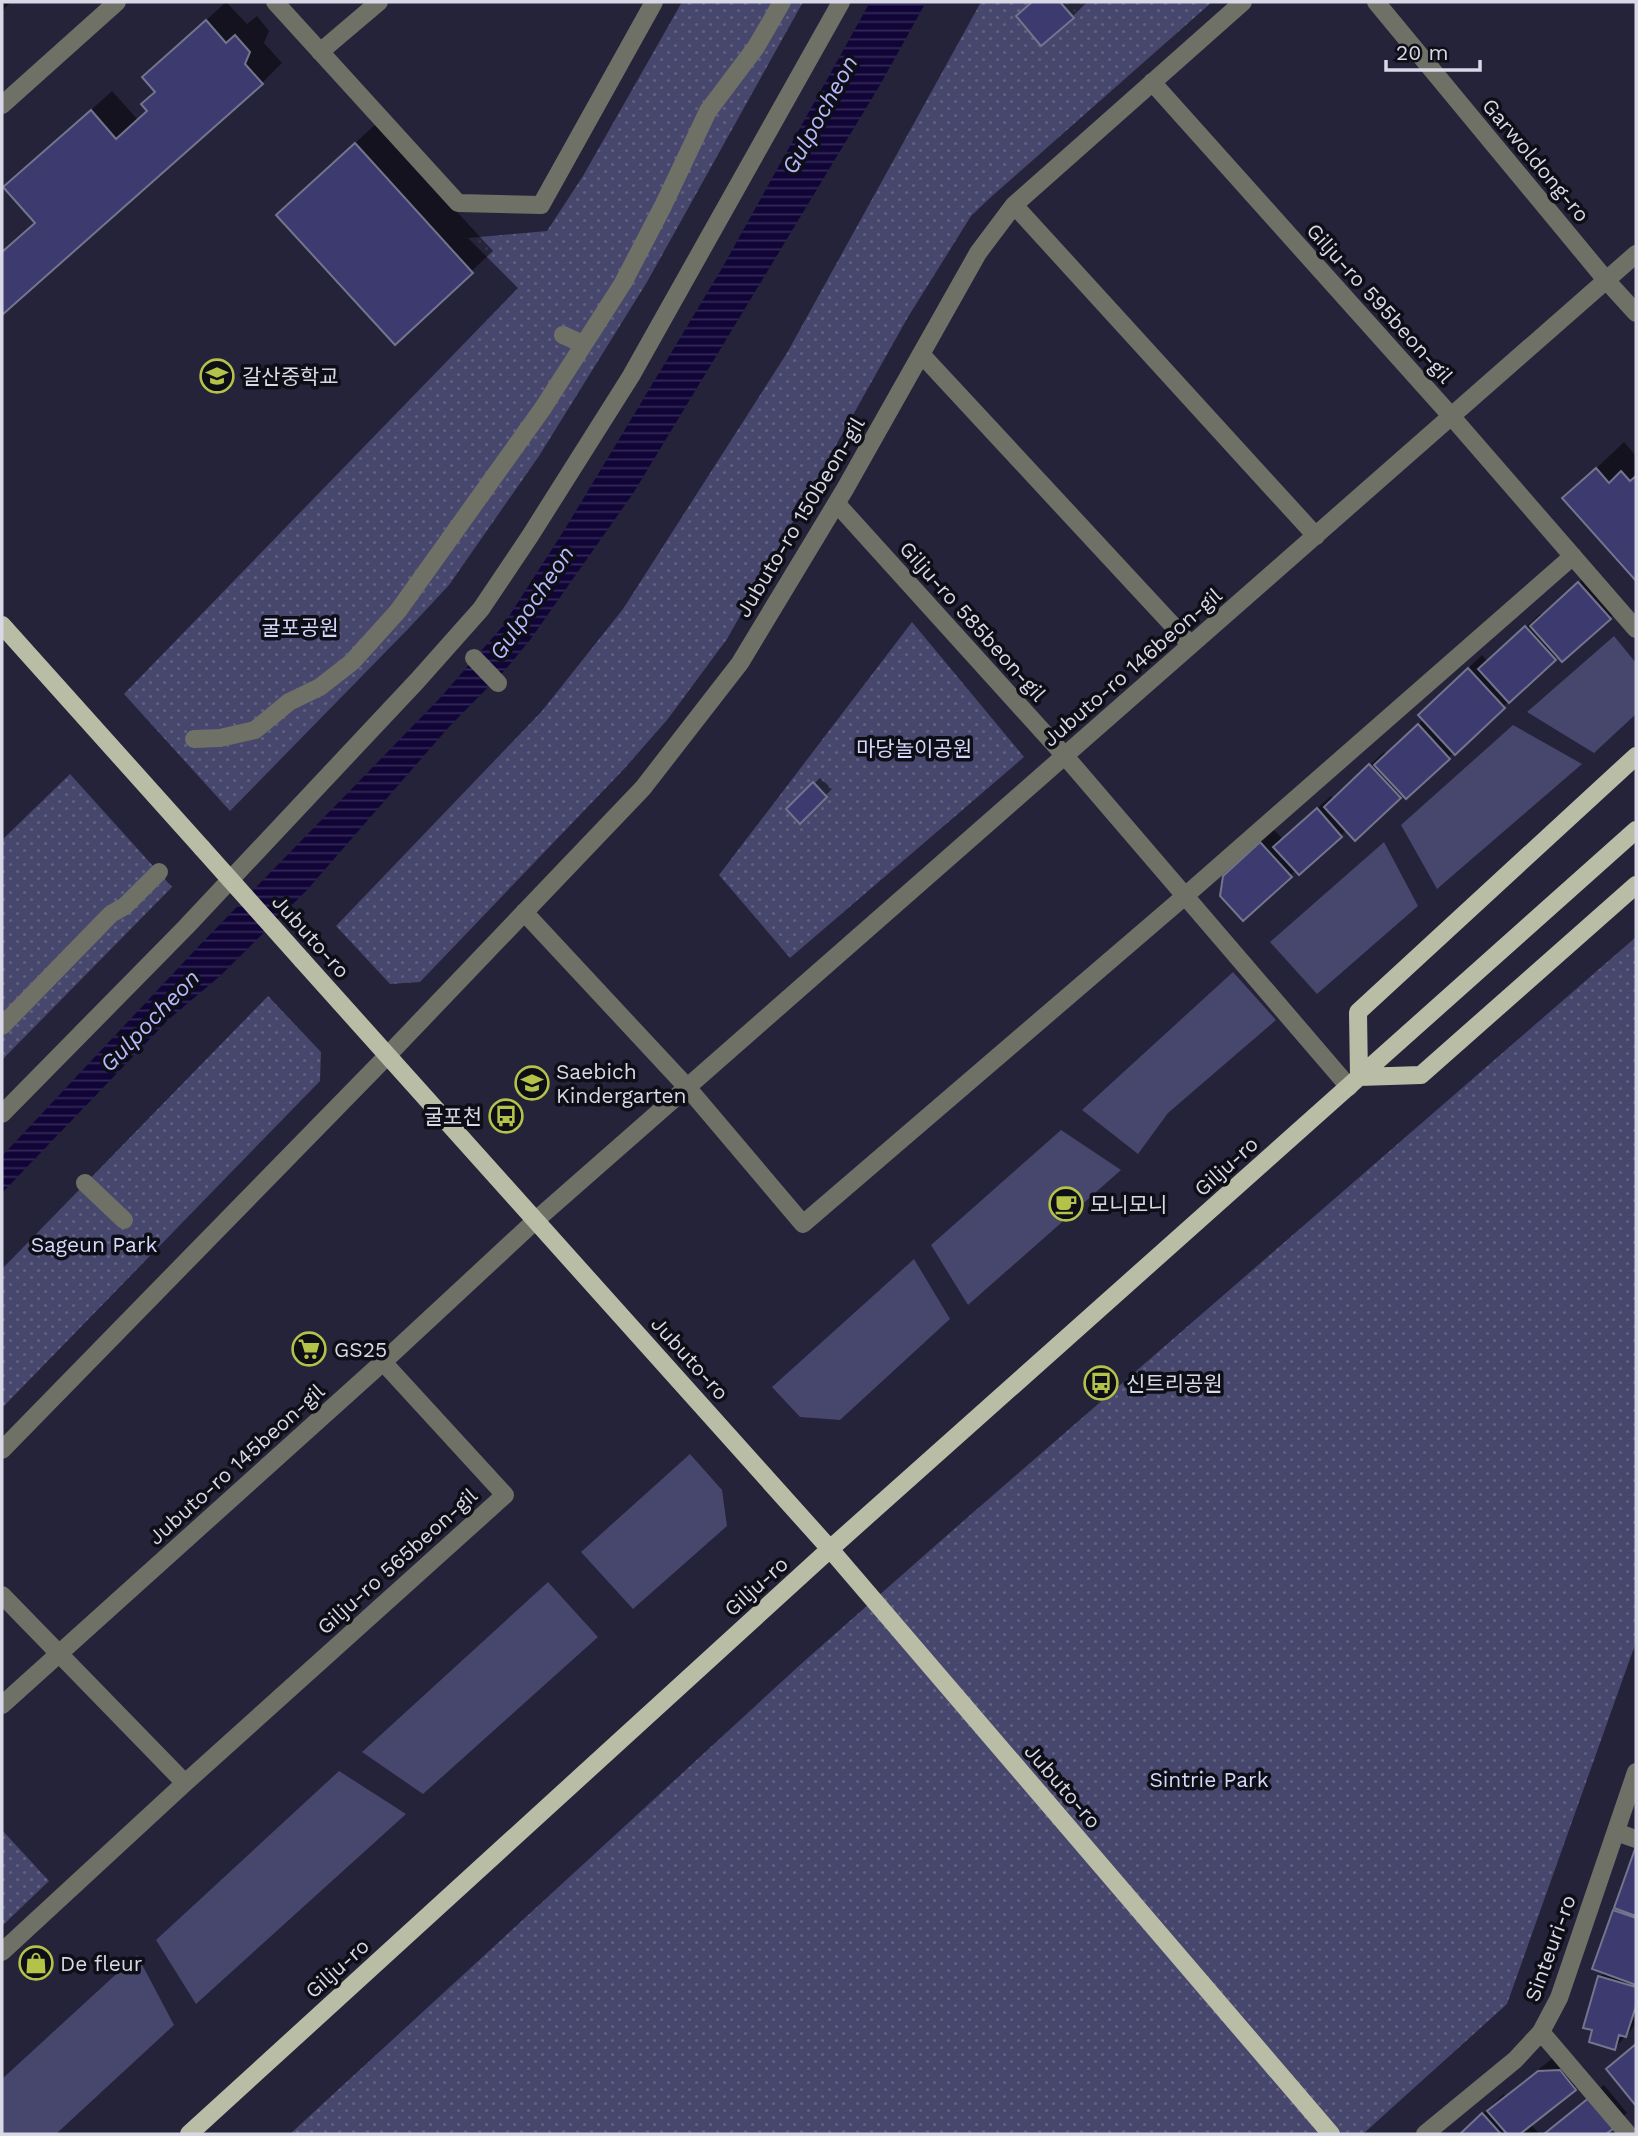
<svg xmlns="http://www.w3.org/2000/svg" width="1638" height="2136" font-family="'Work Sans','Noto Sans KR',sans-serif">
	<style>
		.green { fill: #47466c }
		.park { fill: url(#park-dots) }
		.water { fill: url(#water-rules) }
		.shadow { fill: #0007 }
		.building { fill: #3d3a70; stroke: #73748d; stroke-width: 2 }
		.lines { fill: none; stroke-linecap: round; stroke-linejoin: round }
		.minor { stroke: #6f7166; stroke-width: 18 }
		.major { stroke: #babda5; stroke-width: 18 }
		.major-bridge { stroke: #babda5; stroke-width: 18 }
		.labels { text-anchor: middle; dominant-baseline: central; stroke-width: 7; stroke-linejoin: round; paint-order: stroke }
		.street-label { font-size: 21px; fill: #d8d8e7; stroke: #0e0e17 }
		.poi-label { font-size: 21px; fill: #d8d8e7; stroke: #0e0e17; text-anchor: start }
		.park-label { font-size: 21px; fill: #d6d7fa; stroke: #0e0e17 }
		.water-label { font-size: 23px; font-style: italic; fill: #b8b8fc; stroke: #0e0e17 }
	</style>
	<defs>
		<pattern id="park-dots" width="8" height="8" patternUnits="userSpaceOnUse" patternTransform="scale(1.75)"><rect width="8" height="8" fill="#47466c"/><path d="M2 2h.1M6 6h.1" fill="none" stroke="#616081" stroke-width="1.8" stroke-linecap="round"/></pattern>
		<pattern id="water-rules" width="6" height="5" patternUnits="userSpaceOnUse" patternTransform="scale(1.75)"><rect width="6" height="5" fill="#110538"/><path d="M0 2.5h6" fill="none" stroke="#332955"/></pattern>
	</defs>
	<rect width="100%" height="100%" fill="#242339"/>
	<!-- green -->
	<path class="green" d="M1614,636L1636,663V714L1594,753L1527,712Z
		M1513,725L1582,764L1437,889L1401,825Z
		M1384,842L1418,906L1317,994L1270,942Z
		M1233,972L1276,1020L1168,1113L1138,1154L1082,1110Z
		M1061,1130L1121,1170L968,1305L931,1245Z
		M914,1259L950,1319L840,1420L800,1417L772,1387Z
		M690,1454L722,1490L727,1526L633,1609L581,1552Z
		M548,1582L598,1637L423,1794L362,1752Z
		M339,1771L406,1814L196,2004L156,1940Z
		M137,1955L174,2025L56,2134H2V2079Z"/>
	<!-- park -->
	<path class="park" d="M682,2H803L647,282L539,456L449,585L409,628L230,811L124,694L518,288L468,238L547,231L583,176Z
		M981,2H1212L991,197L971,216L908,317L727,639L667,720L624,769L420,982L390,984L336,926L542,711L623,609L787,353Z
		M912,622L1024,757L790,958L719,875Z
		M70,774L172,887L2,1060V840Z
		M1636,937V1642L1507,2004L1363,2134H290L801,1664L953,1530Z
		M268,996L321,1052L320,1081L2,1408V1269Z
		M2,1830L49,1881L2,1926Z"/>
	<!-- water -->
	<path class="water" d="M870,2H926L880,85L634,492L530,640L505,670L448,728L307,890L220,976L168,1020L2,1193V1156L196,949L439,699L502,627L568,524L721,270Z"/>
	<!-- shadow -->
	<path class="shadow" d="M2,2H11L2,11Z
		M226,2L247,24L257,16L269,31L264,43L282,63L262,83L2,313V252L36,222L6,187L112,91L138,120L149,110L156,91L144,77Z
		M1033,2H1085L1086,3L1072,17L1018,16Z
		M376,124L493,251L395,342L299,194Z
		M1624,442L1636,456V578L1565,498Z
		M1593,570L1623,604L1610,618L1558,655L1406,797L1403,793L1355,838L1347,830L1296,870L1243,918L1238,863L1274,830L1283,839L1331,796L1334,799L1384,752L1387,755L1424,719L1434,701L1482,655L1488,662L1540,614L1542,616Z
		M820,778L832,789L800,821L788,809Z
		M1636,1852V2024L1615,2048L1600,1977L1605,1972L1615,1911L1618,1908L1616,1907Z
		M1553,2058L1588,2075L1574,2088L1530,2124L1540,2134H1461L1504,2094L1505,2096Z
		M1604,2085L1627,2113L1603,2134H1543Z"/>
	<!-- building -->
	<path class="building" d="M1032,2H1060L1074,18L1041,46L1016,16Z
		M206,20L226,43L235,35L250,52L245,64L263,84L2,315V252L35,223L3,187L91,110L116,139L147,111L141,104L155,92L142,77Z
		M355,143L473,273L395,345L276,215Z
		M1596,468L1609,483L1621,471L1630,481L1636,476V581L1562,498Z
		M1578,582L1611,619L1562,662L1530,626Z
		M1525,626L1556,660L1509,703L1478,669Z
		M1468,668L1505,708L1455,755L1418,715Z
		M1418,724L1450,759L1406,799L1374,765Z
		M1369,764L1401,798L1355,841L1324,807Z
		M813,782L827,797L800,824L786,809Z
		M1317,808L1342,837L1299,875L1273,847Z
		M1260,842L1292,877L1243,921L1220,896L1223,876Z
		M1635,1849L1636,1850V1916L1614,1908Z
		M1613,1910L1636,1918V1985L1592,1969Z
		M1598,1976L1636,1987V2006L1626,2037L1619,2035L1615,2050L1589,2042L1592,2030L1583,2028Z
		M1636,2044V2106L1606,2069Z
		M1560,2070L1576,2090L1520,2134H1507L1487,2111L1538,2071Z
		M1590,2097L1614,2128L1606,2134H1544Z
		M1482,2113L1501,2134H1460Z"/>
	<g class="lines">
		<!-- minor -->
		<path class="minor" d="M275,2L458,203L541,205L654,2
			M1376,2L1606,280L1636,313
			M320,52L379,2
			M1152,82L1452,417L1636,629
			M2,105L117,2
			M1014,205L1316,536
			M563,335L583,344
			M921,354L1191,645
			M837,504L1065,756L1349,1087
			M474,658L498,683
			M194,739L220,738L255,730L289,702L320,687L352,662L398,611L543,408L623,283L663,206L708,111L756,47L782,2
			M524,912L687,1087L803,1224L1185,896L1573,556
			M2,1026L111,914L125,906L159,872
			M2,1114L186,927L417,681L481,609L530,536L631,376L841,2
			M85,1183L124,1220
			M2,1450L388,1055L643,788L740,663L845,489L978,253L1014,205L1243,2
			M2,1595L185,1783
			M2,1705L383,1362L536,1220L1636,254
			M1616,1832L1636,1839
			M2,1952L185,1783L505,1495L383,1362
			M1541,2032L1628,2134
			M1425,2134L1515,2060L1541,2032L1559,1998L1636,1772"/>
		<!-- major -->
		<path class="major" d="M2,625L202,848
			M302,960L830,1549L1331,2134
			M1359,1077L1358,1012L1636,756
			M1359,1077L1421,1075L1636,885
			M189,2134L830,1549L1636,830"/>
		<!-- major-bridge -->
		<path class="major-bridge" d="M202,848L302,960"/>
	</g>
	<!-- icons -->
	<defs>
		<symbol id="school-ring" viewBox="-11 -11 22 22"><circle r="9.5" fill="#0e0e17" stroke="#b5c249" stroke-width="1.5"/><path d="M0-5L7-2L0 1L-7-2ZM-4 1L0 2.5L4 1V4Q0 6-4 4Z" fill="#b5c249"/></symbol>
		<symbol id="bus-ring" viewBox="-11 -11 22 22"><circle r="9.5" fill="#0e0e17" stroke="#b5c249" stroke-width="1.5"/><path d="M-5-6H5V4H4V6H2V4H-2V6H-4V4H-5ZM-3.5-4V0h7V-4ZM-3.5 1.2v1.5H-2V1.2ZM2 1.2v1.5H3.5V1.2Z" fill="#b5c249"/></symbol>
		<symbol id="cafe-ring" viewBox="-11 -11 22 22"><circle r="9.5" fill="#0e0e17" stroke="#b5c249" stroke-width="1.5"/><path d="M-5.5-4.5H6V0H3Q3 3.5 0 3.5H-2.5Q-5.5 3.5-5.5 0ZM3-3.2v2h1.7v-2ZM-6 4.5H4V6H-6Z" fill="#b5c249"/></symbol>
		<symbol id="supermarket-ring" viewBox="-11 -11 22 22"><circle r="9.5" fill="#0e0e17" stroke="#b5c249" stroke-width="1.5"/><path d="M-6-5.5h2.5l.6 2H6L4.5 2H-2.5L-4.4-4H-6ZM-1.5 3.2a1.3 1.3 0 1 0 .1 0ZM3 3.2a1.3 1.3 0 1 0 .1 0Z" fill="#b5c249"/></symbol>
		<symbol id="shop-ring" viewBox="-11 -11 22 22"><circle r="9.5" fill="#0e0e17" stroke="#b5c249" stroke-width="1.5"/><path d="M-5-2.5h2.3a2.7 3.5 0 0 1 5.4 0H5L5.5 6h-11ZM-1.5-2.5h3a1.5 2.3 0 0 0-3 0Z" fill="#b5c249"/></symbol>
	</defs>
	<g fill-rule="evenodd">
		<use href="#school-ring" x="198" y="357" width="38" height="38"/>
		<use href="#school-ring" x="513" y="1064" width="38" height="38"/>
		<use href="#bus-ring" x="487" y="1097" width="38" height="38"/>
		<use href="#cafe-ring" x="1047" y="1185" width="38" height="38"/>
		<use href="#supermarket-ring" x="290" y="1330" width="38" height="38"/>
		<use href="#bus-ring" x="1082" y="1364" width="38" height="38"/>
		<use href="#shop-ring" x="17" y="1944" width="38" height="38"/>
	</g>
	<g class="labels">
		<!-- street labels -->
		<g class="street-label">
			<text transform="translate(1536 160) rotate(50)">Garwoldong-ro</text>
			<text transform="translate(1380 303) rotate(48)">Gilju-ro 595beon-gil</text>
			<text transform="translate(800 517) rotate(-59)">Jubuto-ro 150beon-gil</text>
			<text transform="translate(973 621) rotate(48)">Gilju-ro 585beon-gil</text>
			<text transform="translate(1132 667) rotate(-41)">Jubuto-ro 146beon-gil</text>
			<text transform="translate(311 936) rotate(48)">Jubuto-ro</text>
			<text transform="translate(1226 1166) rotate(-42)">Gilju-ro</text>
			<text transform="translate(690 1358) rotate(48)">Jubuto-ro</text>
			<text transform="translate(236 1464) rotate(-42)">Jubuto-ro 145beon-gil</text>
			<text transform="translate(397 1561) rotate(-42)">Gilju-ro 565beon-gil</text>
			<text transform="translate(756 1586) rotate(-42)">Gilju-ro</text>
			<text transform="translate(1063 1786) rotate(49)">Jubuto-ro</text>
			<text transform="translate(1550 1948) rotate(-70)">Sinteuri-ro</text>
			<text transform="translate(337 1968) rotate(-42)">Gilju-ro</text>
		</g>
		<!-- poi labels -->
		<g class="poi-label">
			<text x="242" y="376">갈산중학교</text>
			<text x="556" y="1071">Saebich<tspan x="556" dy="24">Kindergarten</tspan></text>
			<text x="482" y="1116" text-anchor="end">굴포천</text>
			<text x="1090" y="1204">모니모니</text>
			<text x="334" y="1349">GS25</text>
			<text x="1126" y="1383">신트리공원</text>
			<text x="60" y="1963">De fleur</text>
		</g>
		<!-- park labels -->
		<g class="park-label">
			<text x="300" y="627">굴포공원</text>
			<text x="914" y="748">마당놀이공원</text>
			<text x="94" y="1244">Sageun Park</text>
			<text x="1209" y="1779">Sintrie Park</text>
		</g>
		<!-- water labels -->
		<g class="water-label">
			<text transform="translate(820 115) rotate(-61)">Gulpocheon</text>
			<text transform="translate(532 603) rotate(-56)">Gulpocheon</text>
			<text transform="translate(150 1021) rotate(-46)">Gulpocheon</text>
		</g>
	</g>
	<!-- border -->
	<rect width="1638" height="2136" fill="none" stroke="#d8d8e7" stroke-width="7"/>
	<!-- scale -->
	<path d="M1386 60v10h94v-10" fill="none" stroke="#d8d8e7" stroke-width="3.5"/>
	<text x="1396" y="60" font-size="21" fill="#d8d8e7" stroke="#0e0e17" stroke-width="5" paint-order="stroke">20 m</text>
</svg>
